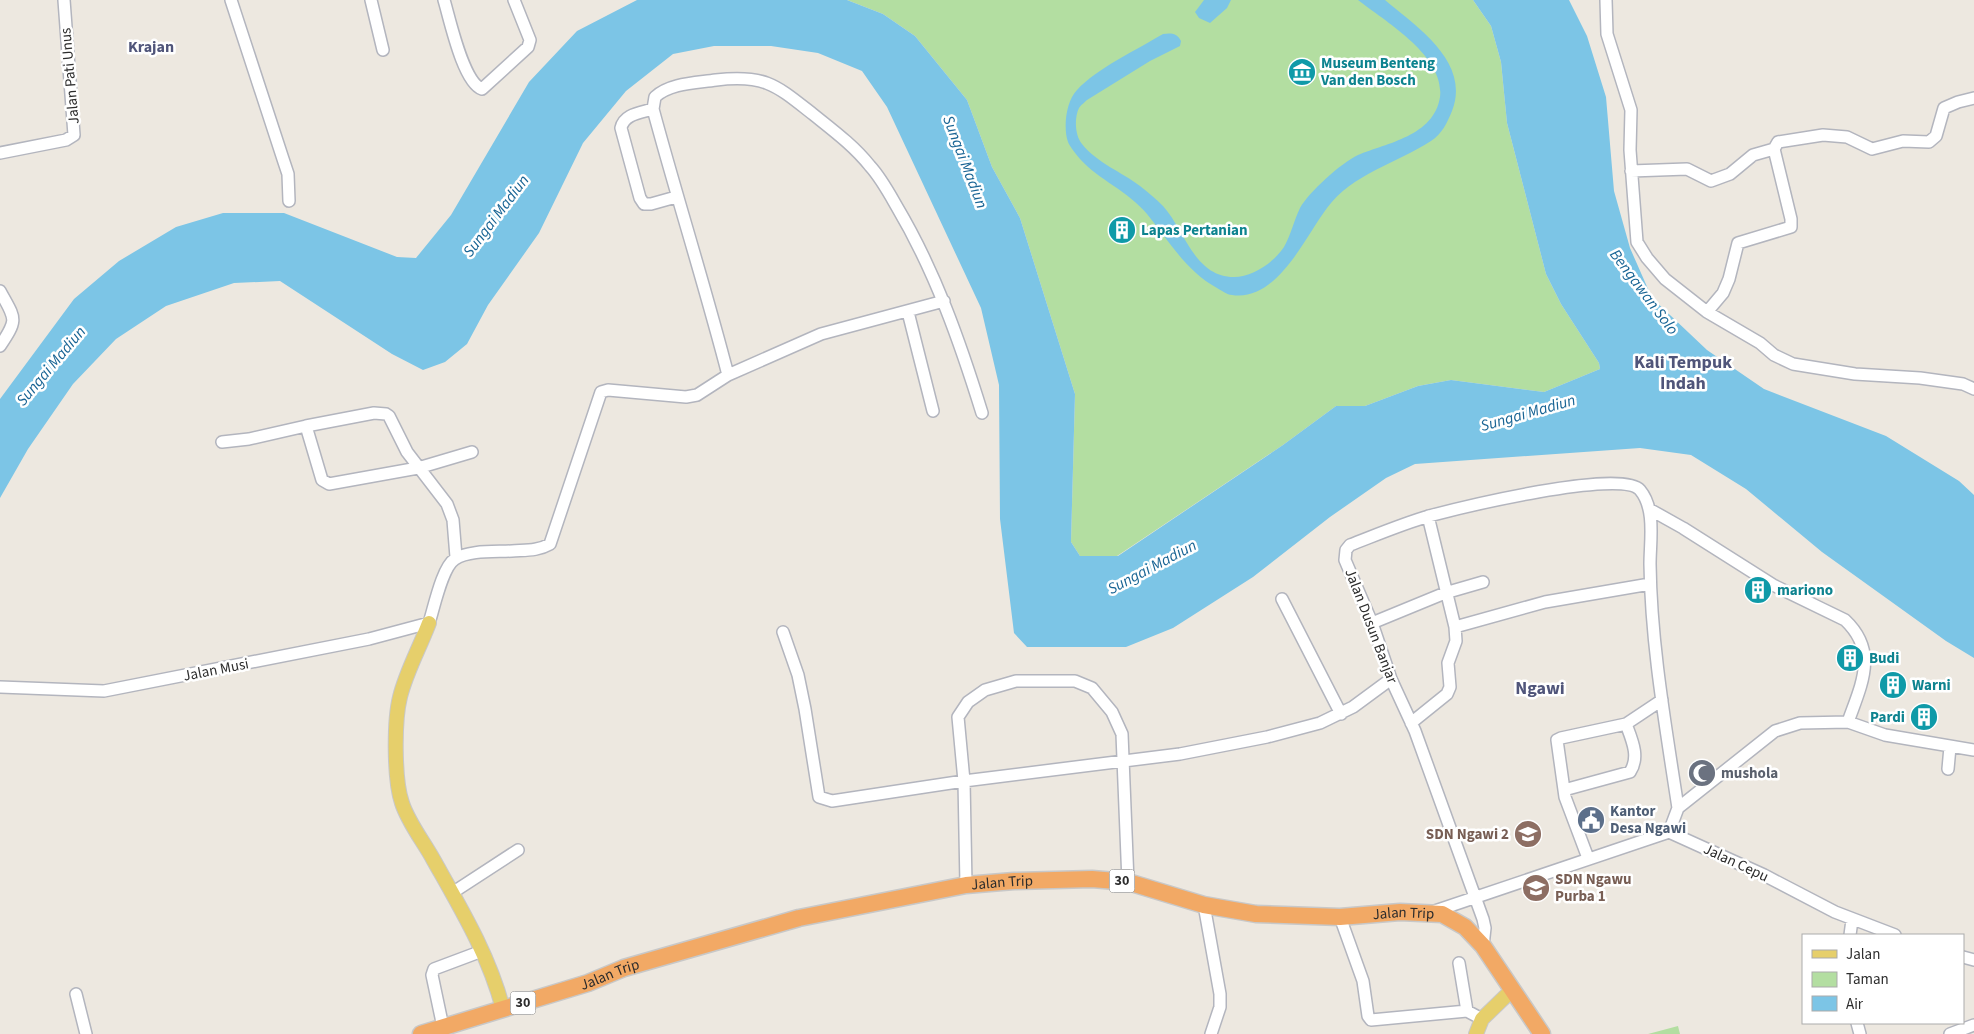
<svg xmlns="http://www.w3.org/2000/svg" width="1974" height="1034" font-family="'Source Sans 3',sans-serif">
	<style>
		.green { fill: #b3dea1 }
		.water { fill: #7cc5e6 }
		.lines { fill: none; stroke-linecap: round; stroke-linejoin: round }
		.minor-casing { stroke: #b3b5be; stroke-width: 14 }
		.major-casing { stroke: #c8c8c8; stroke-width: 16 }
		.highway-casing { stroke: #c8c8c8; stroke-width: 19 }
		.minor { stroke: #fff; stroke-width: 11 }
		.major { stroke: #e6cf6b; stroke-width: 14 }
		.highway { stroke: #f2a965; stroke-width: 16 }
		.labels { text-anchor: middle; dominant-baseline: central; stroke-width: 5; stroke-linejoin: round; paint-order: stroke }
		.shield { fill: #fff; stroke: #6b6b6b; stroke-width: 1 }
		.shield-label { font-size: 14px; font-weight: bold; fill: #2c2c2c }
		.culture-label { font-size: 15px; font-weight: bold; fill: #0d838f; stroke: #fff; text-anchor: start }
		.street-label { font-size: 15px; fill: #2c2c2c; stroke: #fff }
		.worship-label { font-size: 15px; font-weight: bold; fill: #5b616d; stroke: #fff; text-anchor: start }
		.service-label { font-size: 15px; font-weight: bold; fill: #4e5e75; stroke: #fff; text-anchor: start }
		.education-label { font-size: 15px; font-weight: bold; fill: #785e54; stroke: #fff; text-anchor: end }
		.neighbourhood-label { font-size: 16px; font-weight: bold; fill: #50557a; stroke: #fff }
		.water-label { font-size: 16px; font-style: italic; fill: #186494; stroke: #fff }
		.quarter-label { font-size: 18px; font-weight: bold; fill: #50557a; stroke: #fff }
	</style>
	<rect width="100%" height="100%" fill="#ede8e0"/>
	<!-- green -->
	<path class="green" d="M847,0H1473L1491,26L1501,62L1507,123L1546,274L1561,304L1599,363L1600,369L1544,392L1451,380L1418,386L1365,406H1336L1283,445L1117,556H1080L1071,542L1075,394L1020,218L992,167L967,100L915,36L883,14Z
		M1678,1026L1680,1034H1648Z"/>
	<!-- water -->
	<path class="water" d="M637,0H847L883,14L915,36L967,100L992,167L1020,218L1075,394L1071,542L1080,556H1118L1283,445L1336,406H1365L1418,386L1451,380L1544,392L1600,369L1599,363L1561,304L1546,274L1507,123L1501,62L1491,26L1473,0H1569L1587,36L1606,97L1614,191L1630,248L1652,298L1707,350L1764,389L1886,436L1959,481L1974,495V658L1946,641L1822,552L1746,489L1691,455L1640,448L1415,464L1386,478L1330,517L1253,577L1173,628L1126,647H1027L1014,633L1000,519L999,385L981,308L887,107L862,71L818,53L771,46H714L673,54L626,91L583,143L539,233L488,305L467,344L445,362L423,370L392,354L280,281L234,283L166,306L116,339L73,384L28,449L0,498V399L74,299L119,261L176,227L223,213H284L397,257L416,258L451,215L529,82L577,31Z
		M1204,0H1231L1227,8L1210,23L1199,18L1195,12Z
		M1358,0H1385C1417,27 1471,62 1452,111C1447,123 1442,134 1431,141C1397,163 1352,174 1327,208C1305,237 1277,302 1232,295C1227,295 1221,290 1217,288C1186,271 1169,241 1147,214C1128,191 1099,180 1080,159C1076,154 1070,147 1068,142C1063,128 1066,101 1077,90C1096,69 1138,49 1163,34C1171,33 1177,33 1181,41L1180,46L1150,61L1087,100C1085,102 1080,106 1079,108C1074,118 1075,136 1082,144C1097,163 1122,172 1140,186C1148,192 1156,199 1163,206C1185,230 1194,277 1234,277C1253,277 1274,262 1284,247C1291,235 1294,220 1300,208C1309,192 1341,163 1358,155C1387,143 1434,136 1440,97C1445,56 1386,22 1358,0Z"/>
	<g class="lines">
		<defs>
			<path id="minor" d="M231,0L283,159L288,174L289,201
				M371,0L383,50
				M444,0C450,20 463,82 482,89L528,47L530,40L514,0
				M1606,0L1607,34L1631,110L1630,150L1637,242L1647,258L1665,279L1707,312L1760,343L1774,355L1793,364L1855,374L1920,378L1963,384L1974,389
				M653,109C640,113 624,114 621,128L640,198L644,204H651L676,197
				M0,153L66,140L74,135L64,0
				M1631,171L1687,169L1711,181L1730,174L1753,155L1774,149
				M0,291C15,319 19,318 0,346
				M908,312L933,411
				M1707,312L1723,293L1729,279L1738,243L1791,227V219L1774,149L1778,142L1823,135L1847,137L1872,149L1903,141L1929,142L1936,136L1944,108L1958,102L1974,98
				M728,375C705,286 677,198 653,109L655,97C670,83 696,83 716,80C766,74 777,86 814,115C834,131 854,146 870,166C881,178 889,193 897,207C935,271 960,342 982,413
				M306,426L374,413L386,414L389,416L407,452L447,504L453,520L456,557
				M222,442L249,439L306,426L322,480L329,484L418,468L472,452
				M1649,509L1683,528L1773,585L1845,620C1879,652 1861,685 1848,722
				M1282,599L1341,714
				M1372,623L1445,593L1483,582
				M1455,627L1545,602L1650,584
				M783,632L798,675L805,709L819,797L832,801L964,781L1180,754L1267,737L1320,723L1353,707L1391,679
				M0,687L104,691L369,639L429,623C434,608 442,567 455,559C469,550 495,552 512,551C526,550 538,551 550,544L601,392L608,390L686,397L697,395L728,375L821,334L944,301
				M1411,723L1447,694L1450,687L1448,663L1456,641L1455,627L1428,516
				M1948,769L1950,747
				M1564,790L1630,772C1640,757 1632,740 1626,724
				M1669,832L1678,808L1775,731L1800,723L1848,722L1885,735L1974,750
				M1588,858L1565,797L1557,740L1561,738L1626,724L1662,700
				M966,885L964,781L958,717L968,702L985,690L1016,681H1075L1092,688L1112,712L1122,734L1128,882
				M452,893L518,850
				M1204,905L1220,994V1007L1211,1034
				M1432,912L1669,832L1764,875L1835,912L1895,935
				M1340,917L1363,981L1368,1016L1371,1020L1467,1011L1482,1019
				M1850,935L1852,920
				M1483,946L1485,928L1483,919L1415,731L1391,679L1372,623L1345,560L1346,550L1350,545C1376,535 1402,524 1429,516C1459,508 1621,468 1640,490C1656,509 1650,541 1650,564C1651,645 1666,728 1678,808
				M1963,957L1974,960
				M1459,963L1467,1011
				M76,994L86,1034
				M1857,1023L1860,1034
				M443,1027L432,975L434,969L482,951
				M1950,1034L1974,1025"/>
			<path id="major" d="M429,623C420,647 406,672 400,697C394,721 394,780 402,803C408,822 423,841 433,859C460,907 489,955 503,1009
				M1476,1034L1482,1019L1511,991"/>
			<g id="highway">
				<path id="s1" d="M421,1034L588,983L624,968L799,918L966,885L1014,881L1092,879L1128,882L1204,905L1256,914L1340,917L1400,912L1442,914L1465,927L1483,946L1542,1034"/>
			</g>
		</defs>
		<!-- minor casing -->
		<use href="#minor" class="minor-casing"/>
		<!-- major casing -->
		<use href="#major" class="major-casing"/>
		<!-- highway casing -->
		<use href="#highway" class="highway-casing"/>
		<!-- minor -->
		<use href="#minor" class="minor"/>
		<!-- major -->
		<use href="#major" class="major"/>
		<!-- highway -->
		<use href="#highway" class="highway"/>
	</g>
	<!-- icons -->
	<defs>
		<symbol id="museum-disc" viewBox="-11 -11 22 22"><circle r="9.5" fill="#0f9aa8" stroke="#fff"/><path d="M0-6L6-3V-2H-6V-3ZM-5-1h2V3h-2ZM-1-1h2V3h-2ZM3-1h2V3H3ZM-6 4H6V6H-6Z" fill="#fff"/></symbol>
		<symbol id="building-disc" viewBox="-11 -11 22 22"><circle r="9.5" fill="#0f9aa8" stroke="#fff"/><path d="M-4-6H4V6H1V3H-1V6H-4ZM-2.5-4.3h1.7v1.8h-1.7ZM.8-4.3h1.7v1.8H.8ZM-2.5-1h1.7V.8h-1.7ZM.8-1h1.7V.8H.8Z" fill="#fff"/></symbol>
		<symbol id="mosque-disc" viewBox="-11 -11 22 22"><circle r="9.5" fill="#6b7280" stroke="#fff"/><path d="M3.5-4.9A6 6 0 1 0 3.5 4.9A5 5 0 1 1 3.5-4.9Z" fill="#fff"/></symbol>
		<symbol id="civic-disc" viewBox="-11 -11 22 22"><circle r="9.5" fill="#5c6f8a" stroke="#fff"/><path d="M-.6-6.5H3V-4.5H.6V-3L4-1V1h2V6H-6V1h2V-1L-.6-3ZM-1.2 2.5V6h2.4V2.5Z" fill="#fff"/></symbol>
		<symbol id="school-disc" viewBox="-11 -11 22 22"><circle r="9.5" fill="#8d6e63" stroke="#fff"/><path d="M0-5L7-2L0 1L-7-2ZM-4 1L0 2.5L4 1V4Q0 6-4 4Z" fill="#fff"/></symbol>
	</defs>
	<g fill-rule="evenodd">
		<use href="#museum-disc" x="1286" y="56" width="32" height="32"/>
		<use href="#building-disc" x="1106" y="214" width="32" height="32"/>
		<use href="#building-disc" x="1742" y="574" width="32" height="32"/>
		<use href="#building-disc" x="1834" y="642" width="32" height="32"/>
		<use href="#building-disc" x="1877" y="669" width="32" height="32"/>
		<use href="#building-disc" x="1908" y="701" width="32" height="32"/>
		<use href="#mosque-disc" x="1686" y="757" width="32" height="32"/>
		<use href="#civic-disc" x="1575" y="804" width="32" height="32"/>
		<use href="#school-disc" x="1512" y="818" width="32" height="32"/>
		<use href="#school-disc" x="1520" y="872" width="32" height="32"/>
	</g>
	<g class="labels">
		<!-- shield labels -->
		<g class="shield">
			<rect x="1109.5" y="869.5" width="25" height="23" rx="4"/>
			<rect x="510.5" y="991.5" width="25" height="23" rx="4"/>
		</g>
		<g class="shield-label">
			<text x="1122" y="881">30</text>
			<text x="523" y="1003">30</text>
		</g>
		<!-- culture labels -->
		<g class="culture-label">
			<text x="1321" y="63">Museum Benteng<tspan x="1321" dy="17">Van den Bosch</tspan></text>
			<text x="1141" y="230">Lapas Pertanian</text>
			<text x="1777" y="590">mariono</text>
			<text x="1869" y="658">Budi</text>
			<text x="1912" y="685">Warni</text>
			<text x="1905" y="717" text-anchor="end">Pardi</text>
		</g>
		<!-- street labels -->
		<g class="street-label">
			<text transform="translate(70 76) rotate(-95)">Jalan Pati Unus</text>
			<text transform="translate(1371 626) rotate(69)">Jalan Dusun Banjar</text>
			<text transform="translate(216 670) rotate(-11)">Jalan Musi</text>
			<text transform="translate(1736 863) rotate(25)">Jalan Cepu</text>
			<text stroke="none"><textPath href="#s1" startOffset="602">Jalan Trip</textPath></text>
			<text stroke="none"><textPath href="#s1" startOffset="1008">Jalan Trip</textPath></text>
			<text stroke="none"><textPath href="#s1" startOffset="198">Jalan Trip</textPath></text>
		</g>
		<!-- worship labels -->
		<g class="worship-label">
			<text x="1721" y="773">mushola</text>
		</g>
		<!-- service labels -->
		<g class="service-label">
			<text x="1610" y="811">Kantor<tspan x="1610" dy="17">Desa Ngawi</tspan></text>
		</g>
		<!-- education labels -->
		<g class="education-label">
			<text x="1509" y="834">SDN Ngawi 2</text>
			<text x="1555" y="879" text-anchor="start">SDN Ngawu<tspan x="1555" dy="17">Purba 1</tspan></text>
		</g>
		<!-- neighbourhood labels -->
		<g class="neighbourhood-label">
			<text x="151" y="47">Krajan</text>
		</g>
		<!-- water labels -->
		<g class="water-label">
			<text transform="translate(965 162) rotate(69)">Sungai Madiun</text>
			<text transform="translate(496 216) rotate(-53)">Sungai Madiun</text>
			<text transform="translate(1644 292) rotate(53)">Bengawan Solo</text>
			<text transform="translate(51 366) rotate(-50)">Sungai Madiun</text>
			<text transform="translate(1528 413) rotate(-16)">Sungai Madiun</text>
			<text transform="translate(1152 567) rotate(-28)">Sungai Madiun</text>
		</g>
		<!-- quarter labels -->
		<g class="quarter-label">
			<text x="1683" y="362">Kali Tempuk<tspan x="1683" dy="21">Indah</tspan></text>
			<text x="1540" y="688">Ngawi</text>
		</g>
	</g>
	<!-- legend -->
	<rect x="1802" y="934" width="162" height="90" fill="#ffffff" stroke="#ababab"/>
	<rect x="1812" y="950" width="25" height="8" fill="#e6cf6b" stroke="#ababab"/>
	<text x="1846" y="959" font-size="15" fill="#2c2c2c">Jalan</text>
	<rect x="1812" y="972" width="25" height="15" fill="#b3dea1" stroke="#ababab"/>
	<text x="1846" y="984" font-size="15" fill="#2c2c2c">Taman</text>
	<rect x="1812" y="996" width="25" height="15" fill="#7cc5e6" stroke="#ababab"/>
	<text x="1846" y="1009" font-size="15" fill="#2c2c2c">Air</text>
</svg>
